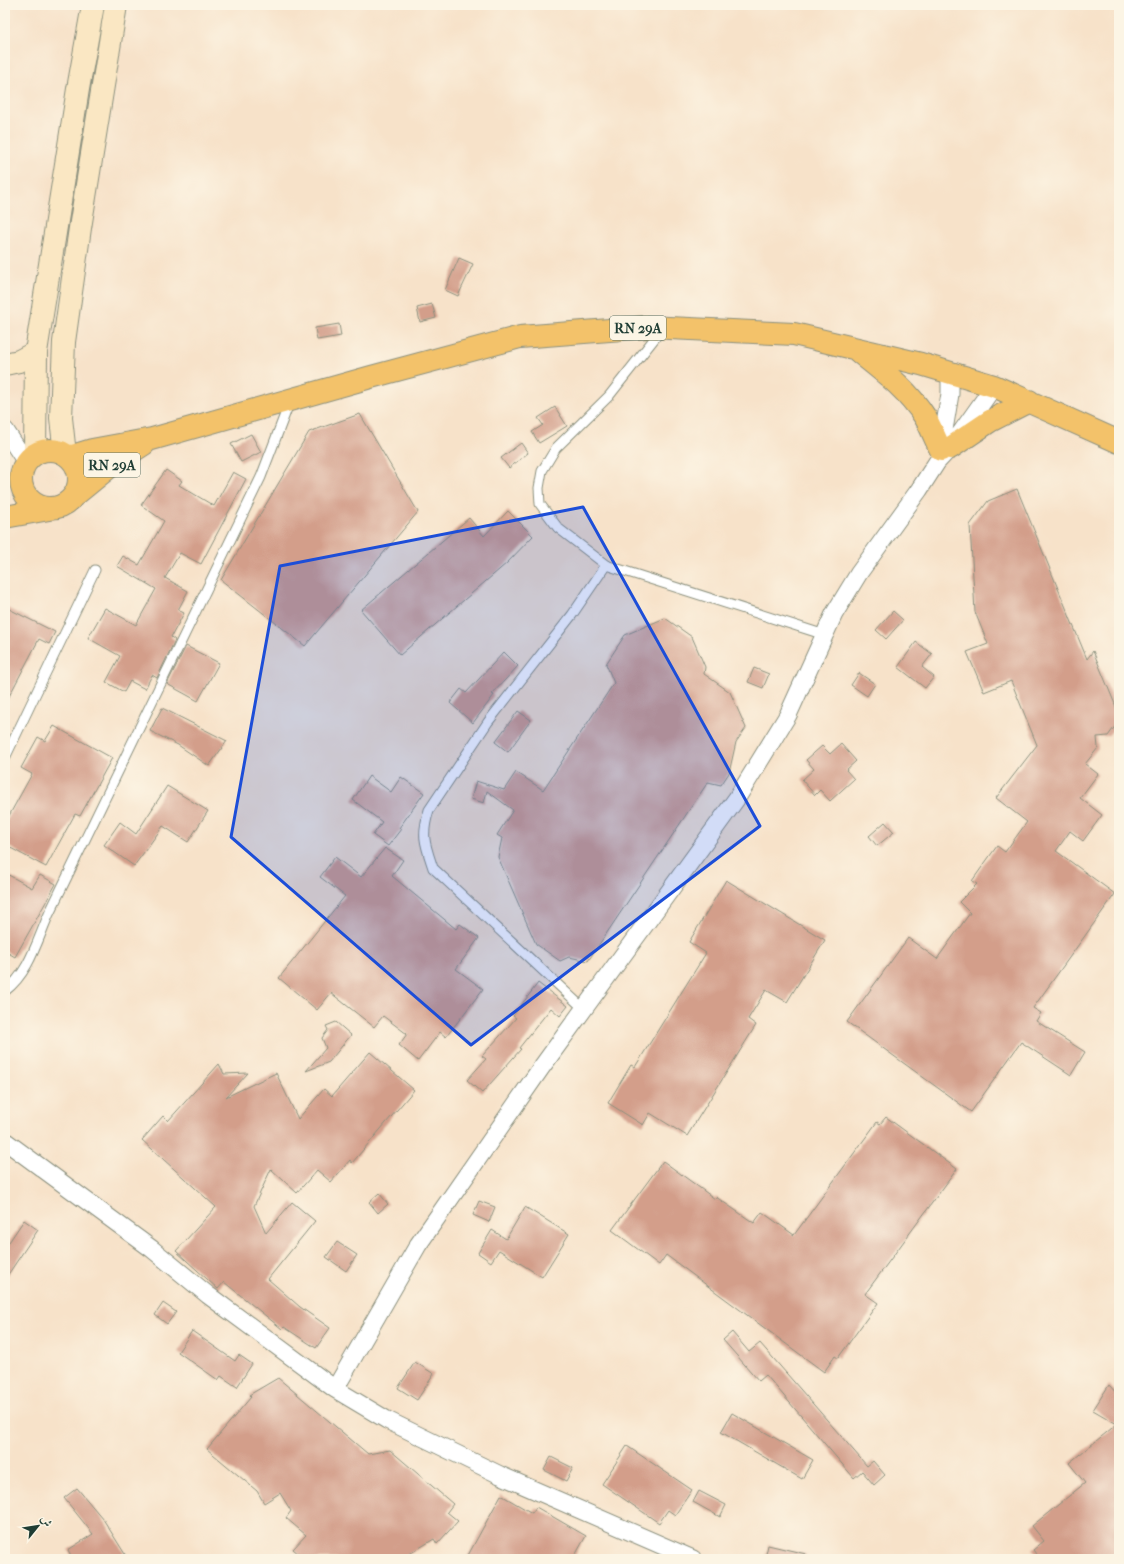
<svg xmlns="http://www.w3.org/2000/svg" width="1124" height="1564" font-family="'IM FELL French Canon',Amiri,serif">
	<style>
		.building { fill: #d39e8a }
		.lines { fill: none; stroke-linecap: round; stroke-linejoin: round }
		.lane-casing { stroke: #8b907e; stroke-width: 11 }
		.street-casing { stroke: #8b907e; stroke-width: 19 }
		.secondary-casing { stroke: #8b907e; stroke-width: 24 }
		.primary-casing { stroke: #8b907e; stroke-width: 24 }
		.lane { stroke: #fff; stroke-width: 9 }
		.street { stroke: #fff; stroke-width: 17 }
		.secondary { stroke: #fae7c3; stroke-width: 22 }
		.primary { stroke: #f3c26a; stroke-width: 22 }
		.marked { fill: #1d4ed8; fill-opacity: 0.2; stroke: #1d4ed8; stroke-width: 3; stroke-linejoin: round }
		.labels { text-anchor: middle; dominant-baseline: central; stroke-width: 3.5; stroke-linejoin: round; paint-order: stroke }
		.shield { fill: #fcf5e5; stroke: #617469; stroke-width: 1 }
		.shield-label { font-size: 14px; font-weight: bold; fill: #1f3d34 }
	</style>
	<rect width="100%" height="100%" fill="#fcf5e5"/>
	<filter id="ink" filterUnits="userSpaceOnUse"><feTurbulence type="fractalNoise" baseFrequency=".025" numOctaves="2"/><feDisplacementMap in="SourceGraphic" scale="8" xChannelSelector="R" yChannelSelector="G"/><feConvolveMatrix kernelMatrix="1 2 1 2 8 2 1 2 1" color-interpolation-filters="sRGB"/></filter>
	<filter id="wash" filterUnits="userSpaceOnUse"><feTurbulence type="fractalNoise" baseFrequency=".012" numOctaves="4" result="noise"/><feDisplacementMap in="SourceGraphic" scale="16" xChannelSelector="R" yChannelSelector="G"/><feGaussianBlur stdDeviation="0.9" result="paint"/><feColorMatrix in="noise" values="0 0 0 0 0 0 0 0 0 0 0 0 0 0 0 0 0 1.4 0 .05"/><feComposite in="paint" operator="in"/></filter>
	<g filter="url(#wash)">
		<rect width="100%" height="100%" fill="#f7e2c9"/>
		<g id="blocks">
			<!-- building -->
			<path class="building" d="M459,258L473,264L458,296L445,290Z
				M432,304L436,318L420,322L417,308Z
				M339,324L341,336L317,340L315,328Z
				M555,407L567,426L539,443L532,432L543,425L538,418Z
				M360,414L418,512L305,646L221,580L309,432Z
				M251,434L261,452L241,462L231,444Z
				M521,443L528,453L509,468L501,458Z
				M166,470L182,481L179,485L214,506L233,472L246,479L201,564L180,553L165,578L188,591L178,610L184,613L171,637L175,640L157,678L152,675L145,689L130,681L124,692L106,682L120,656L88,638L105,608L136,625L156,589L117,566L123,556L139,565L164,521L141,505Z
				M1017,489L1087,659L1093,651L1119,714V721L1108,736L1097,737L1098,748L1085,764L1098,774L1080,798L1102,815L1083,841L1070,831L1056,851L1115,894L1033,1008L1041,1013L1036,1021L1085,1052L1071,1075L1021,1042L971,1112L847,1022L908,938L937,959L970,913L959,902L977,884L972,881L997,846L1005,852L1027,822L996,798L1037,745L1011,681L984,692L967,652L988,644L975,612L970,525L988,501Z
				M508,511L533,536L507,563L400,655L361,610L469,518L484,536Z
				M5,607L55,632L49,644L39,639L5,704Z
				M893,611L903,620L886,639L876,630Z
				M665,618L692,637L705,667L704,674L730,692L746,728L736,742L729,773L721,785L708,782L588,961L569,957L560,961L536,944L498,857L502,838L497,835L513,810L487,791L484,803L471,799L476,781L504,790L516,772L543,790L614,683L606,664L625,635Z
				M916,642L932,654L922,667L934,677L925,688L898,667Z
				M186,646L219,663L198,701L167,684Z
				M504,652L518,666L492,694L494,695L473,723L450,703L461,689L466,693Z
				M754,668L769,674L763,688L748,682Z
				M859,673L875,684L867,696L851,685Z
				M162,708L227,741L209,766L178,745L150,731Z
				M518,711L531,720L508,752L495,742Z
				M54,726L112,758L80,816L75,814L46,867L5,845V823L32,774L21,768L38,737L45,741Z
				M841,744L856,761L846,770L854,779L830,801L820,790L815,795L802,780L814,769L806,760L822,746L830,754Z
				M369,776L391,792L401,777L424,793L399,828L401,829L388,846L373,835L382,822L353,800Z
				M167,786L208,811L188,842L163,826L134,866L104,845L120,822L136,834Z
				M885,822L894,832L877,846L869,836Z
				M385,848L403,860L392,876L456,929L460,924L479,938L456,969L483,989L446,1037L440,1032L418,1061L399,1045L407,1034L383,1016L374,1027L331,993L317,1010L279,978L345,896L320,877L335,857L361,877Z
				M5,873L32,888L40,875L56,884L15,957L5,951Z
				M726,880L825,940L787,1002L766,990L748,1019L756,1025L687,1136L650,1113L643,1125L608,1103L631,1065L635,1067L706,953L689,942Z
				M538,983L568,1006L560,1016L551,1008L519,1048L521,1049L482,1093L467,1080L486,1059L482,1056L516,1018L513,1016Z
				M336,1022L351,1035L329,1062L306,1071L326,1048L322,1038L328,1030L326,1026Z
				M370,1052L414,1090L352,1163L350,1160L331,1182L317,1170L297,1193L271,1169L254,1206L266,1233L292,1202L315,1221L268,1279L300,1307L330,1328L316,1348L284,1327L282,1329L224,1282L218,1289L176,1251L216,1207L142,1140L163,1116L168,1121L219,1064L224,1074L248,1073L226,1097L276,1073L298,1119L324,1089L332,1096Z
				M886,1117L957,1169L865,1294L878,1303L838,1358L835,1356L824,1372L666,1255L659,1265L612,1230L663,1161L715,1199L716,1197L754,1223L762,1212L794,1235L877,1122L880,1124Z
				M379,1193L388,1204L378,1213L369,1202Z
				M479,1201L495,1207L489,1222L473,1215Z
				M525,1207L569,1234L542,1277L499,1250L491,1262L478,1253L492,1230L506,1239Z
				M24,1220L38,1230L5,1279V1248Z
				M337,1242L357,1255L346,1271L326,1257Z
				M163,1303L176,1312L167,1324L155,1315Z
				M192,1331L235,1361L239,1355L252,1364L237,1387L221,1376L218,1380L178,1352Z
				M732,1332L749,1352L760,1343L867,1466L873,1461L885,1475L874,1485L862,1471L854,1478L766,1375L759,1381L723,1340Z
				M415,1362L434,1374L417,1400L398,1388Z
				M278,1378L368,1454L390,1450L453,1504L447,1512L458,1521L437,1544L434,1539L401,1559H305L293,1549L306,1535L286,1518L291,1511L280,1493L264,1503L257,1491L207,1449L251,1397L249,1395Z
				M1109,1385L1119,1396V1559H1040L1033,1550L1044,1541L1032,1526L1085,1483L1069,1463L1117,1424L1093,1410Z
				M732,1413L813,1460L802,1479L721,1432Z
				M627,1446L692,1490L675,1515L668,1510L659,1523L602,1484Z
				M551,1457L573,1468L566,1481L544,1470Z
				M77,1488L103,1519L128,1559H73L68,1550L93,1534L64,1498Z
				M699,1491L726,1505L720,1517L693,1502Z
				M501,1495L532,1513L536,1507L586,1536L573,1559H466Z
				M768,1545L806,1554V1559H765Z"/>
		</g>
	</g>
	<g filter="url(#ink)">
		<use href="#blocks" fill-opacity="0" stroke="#8b907e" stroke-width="1"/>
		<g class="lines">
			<defs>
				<path id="lane" d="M662,329L609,396L556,448L542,471L539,488L540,504L558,528L606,565L825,635
					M5,758L95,570
					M5,991C29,973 37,941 49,914L261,477L290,401
					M584,1009L433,868C425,844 421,836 429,810L488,722L572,615L606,565"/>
				<path id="street" d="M5,430L26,462
					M940,454L950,394V372
					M5,1141L152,1249L208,1295L335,1389L387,1420L500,1475L693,1559
					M335,1389L418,1245L541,1068L737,798L788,715L834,614L859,573L919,490L937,462L950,448L994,386"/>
				<path id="secondary" d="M5,364L19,361L36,352
					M35,454L36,352L78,89L93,5
					M65,454L61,418L64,342L80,228L116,5"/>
				<path id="primary" d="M859,352C884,372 908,390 925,417C931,427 935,439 941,450
					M950,448L990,421L1029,401
					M21 479a29 29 0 1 1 58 0a29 29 0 1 1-58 0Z
					M69,457L92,450L152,439L371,377L520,337L648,327L794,334L921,364L994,386L1119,442
					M75,495L113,464L144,444
					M5,517L49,509"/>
			</defs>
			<!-- lane casing -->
			<use href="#lane" class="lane-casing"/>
			<!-- street casing -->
			<use href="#street" class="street-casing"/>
			<!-- secondary casing -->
			<use href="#secondary" class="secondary-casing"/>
			<!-- primary casing -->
			<use href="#primary" class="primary-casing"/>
			<!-- lane -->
			<use href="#lane" class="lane"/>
			<!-- street -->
			<use href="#street" class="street"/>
			<!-- secondary -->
			<use href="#secondary" class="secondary"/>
			<!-- primary -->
			<use href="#primary" class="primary"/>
		</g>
	</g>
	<!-- marked area -->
	<path class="marked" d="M583,507L760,826L471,1045L231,837L280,566Z"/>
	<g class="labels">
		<!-- shield labels -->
		<g class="shield">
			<rect x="610" y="316" width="56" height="24" rx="3"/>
			<rect x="84" y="453" width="56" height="24" rx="3"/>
		</g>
		<g class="shield-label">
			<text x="638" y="328">RN 29A</text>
			<text x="112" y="465">RN 29A</text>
		</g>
	</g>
	<!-- margin -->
	<rect width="1124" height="1564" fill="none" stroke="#fcf5e5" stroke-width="20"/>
	<!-- north arrow -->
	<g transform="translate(38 1526) rotate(60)" stroke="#fcf5e5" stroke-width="3" paint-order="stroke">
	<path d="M0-3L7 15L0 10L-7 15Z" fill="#1f3d34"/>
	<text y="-6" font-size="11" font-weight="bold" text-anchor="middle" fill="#1f3d34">ش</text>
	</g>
</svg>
